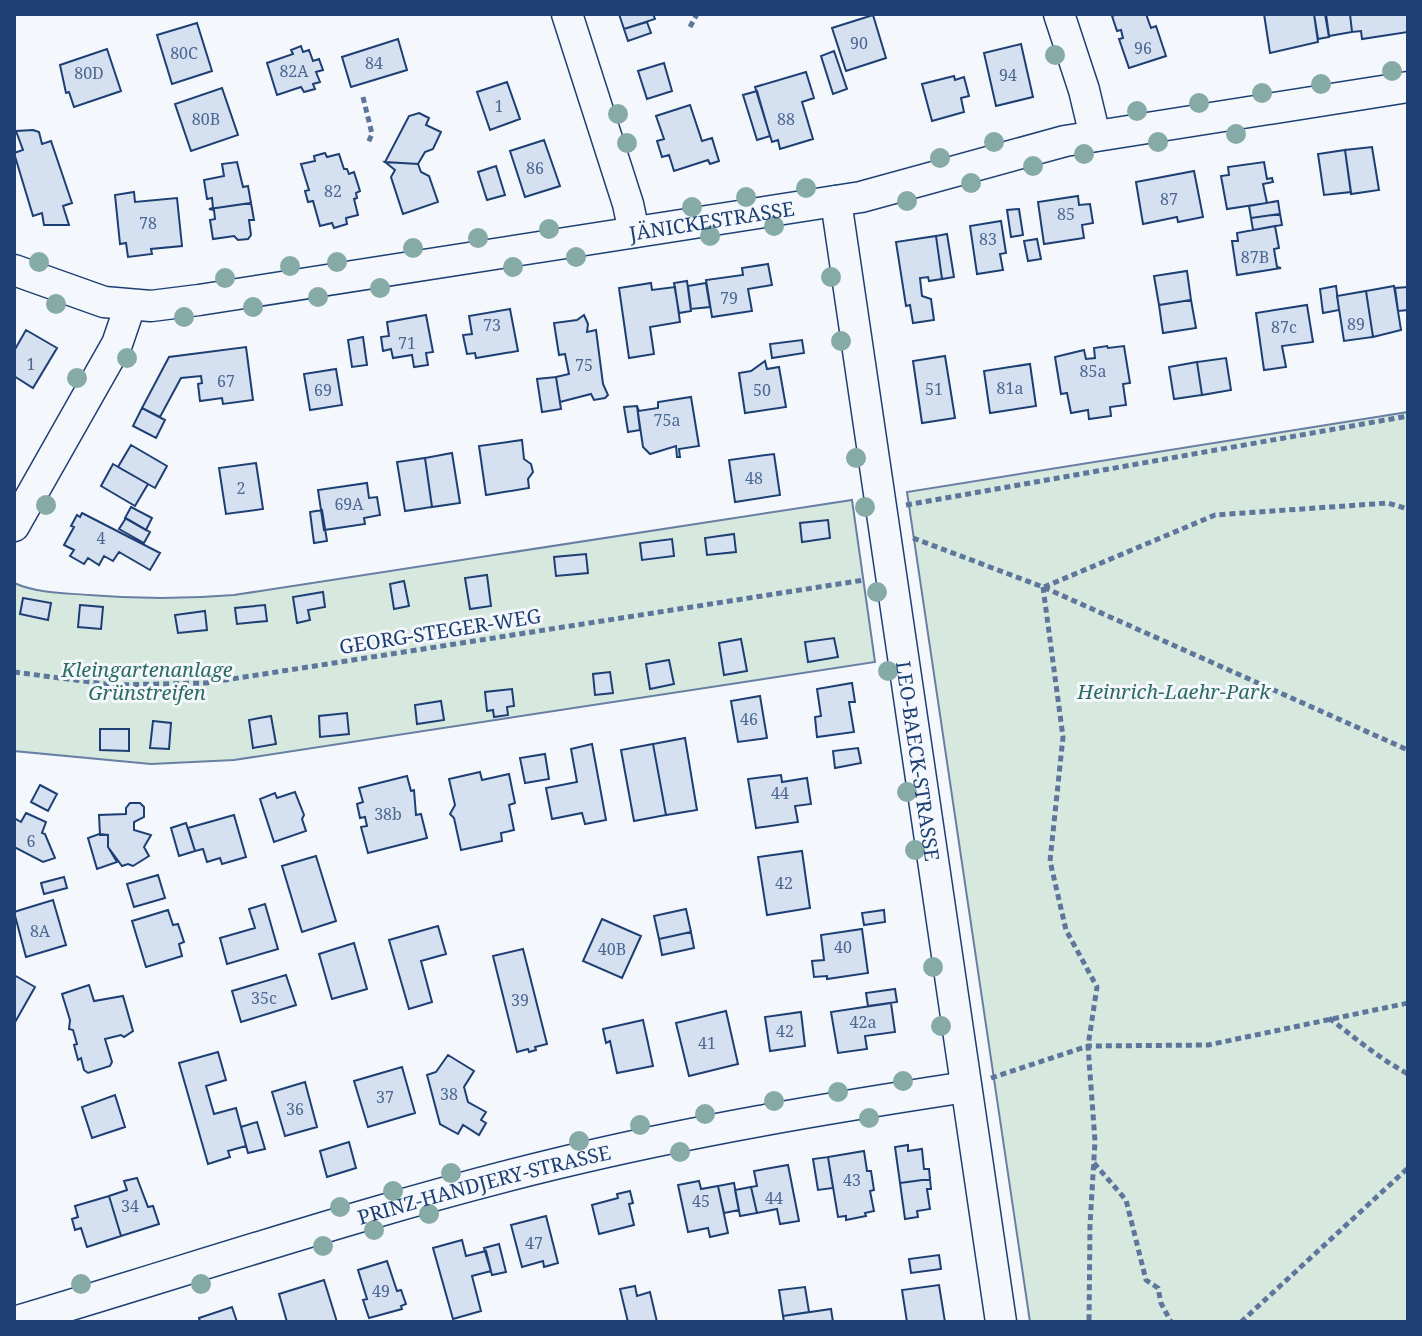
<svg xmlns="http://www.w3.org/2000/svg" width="1422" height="1336" font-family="'Noto Serif',serif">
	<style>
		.green { fill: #d7e8df; stroke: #687fa3; stroke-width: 2 }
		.building { fill: #d5e0f0; stroke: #1d3f73; stroke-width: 2 }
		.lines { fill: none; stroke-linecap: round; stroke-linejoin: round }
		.minor-casing { stroke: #1d3f73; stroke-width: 33 }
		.path { stroke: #5e769c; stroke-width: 5; stroke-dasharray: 6 4; stroke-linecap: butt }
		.minor { stroke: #f4f7fb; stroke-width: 30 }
		.tree { fill: #86aba6 }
		.labels { text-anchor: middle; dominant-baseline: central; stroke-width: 6; stroke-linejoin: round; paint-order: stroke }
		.number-label { font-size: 16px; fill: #4b6792 }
		.street-label { font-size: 20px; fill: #1d3f73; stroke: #f4f7fb }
		.park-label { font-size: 20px; font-style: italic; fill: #2c6c60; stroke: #f4f7fb }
	</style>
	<rect width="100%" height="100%" fill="#f4f7fb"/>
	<!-- green -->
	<path class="green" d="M1408,412V1322H1030L907,492Z
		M852,500L875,662L234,760L151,764L14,751V583C37,593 63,593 89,595C137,599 185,599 234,595Z"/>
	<!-- building -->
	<path class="building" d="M619,14H653L655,19L624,29Z
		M1118,14H1146L1151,28L1156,26L1166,56L1129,68L1119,39L1123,38L1121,30L1117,31L1112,16Z
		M1264,14H1314L1318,42L1270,53Z
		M1314,14H1325L1329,37L1318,39Z
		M1326,14H1350L1352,32L1329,36Z
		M1350,14H1408V32L1362,39L1361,31L1352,32Z
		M873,15L886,58L846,71L832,28Z
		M647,22L651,33L628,41L624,29Z
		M197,23L212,71L172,84L157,35Z
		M398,39L407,70L351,87L342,57Z
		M1021,44L1033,97L996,106L984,53Z
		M301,46L303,52L309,50L313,61L319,59L323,70L316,72L320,82L313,84L315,89L304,92L301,87L277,95L267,63L293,54L291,50Z
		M107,49L121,91L74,107L69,92L66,93L60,65Z
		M834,51L847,89L833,94L821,56Z
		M664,63L672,91L647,99L638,71Z
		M806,72L814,98L802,102L813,139L780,149L778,140L772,142L755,87Z
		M954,76L955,80L964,77L969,96L961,98L964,112L932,121L922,84Z
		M507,82L520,119L490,130L477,92Z
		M222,88L238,135L191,151L175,104Z
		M757,91L770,136L757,140L743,95Z
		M690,105L702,141L712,138L719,161L710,164L708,160L674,171L669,155L662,157L657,141L664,139L656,116Z
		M419,113L429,118L426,125L441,132L433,149L425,152L418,164L385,162L409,116Z
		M33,130L39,132L42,144L51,141L72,203L63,206L69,225H44L42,213L33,216L14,153L23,150L16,131Z
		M544,140L560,186L525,197L510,151Z
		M1372,147L1379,190L1351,194L1345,150Z
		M1345,150L1351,192L1324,195L1318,154Z
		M325,153L327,157L339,154L344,169H347L349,174L354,172L360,191L356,193L357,198L354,199L358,215L346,218L347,224L334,228L332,223L320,226L313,201L308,202L305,191L309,190L301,164L315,161L314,156Z
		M237,162L243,187L248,186L251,203L209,209L213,208L212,198L207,199L204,180L224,176L222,164Z
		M385,162L418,164L421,172L429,176L438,202L403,214L391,177L395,170Z
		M1264,162L1267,179L1272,178L1273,182L1263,184L1267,203L1227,209L1221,176L1229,175L1228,167Z
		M496,166L505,195L487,200L478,172Z
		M1194,171L1203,217L1178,222L1177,217L1143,224L1136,182Z
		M134,192L135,202L177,198L182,246L151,249L152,254L128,257L126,243L120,244L115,195Z
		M1078,196L1079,205L1090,204L1093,223L1082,225L1084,238L1044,244L1038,202Z
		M1278,201L1280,214L1251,218L1249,206Z
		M251,203L254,220H249L251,235L248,239L238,240L234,236L213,239L210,220L215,219L214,210L209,209Z
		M1019,209L1023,235L1011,237L1007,210Z
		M1280,214L1282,225L1253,230L1251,218Z
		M1001,221L1006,253L1000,254L1003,270L977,274L970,226Z
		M1275,226L1279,248L1274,249L1277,267L1281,268L1237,275L1232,241H1238L1237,233Z
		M947,234L954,277L942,279L936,236Z
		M936,236L942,279L929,281L928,277L920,278L922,296L931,299L934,320L913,323L910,305L906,306L896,242Z
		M1037,239L1041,259L1028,261L1024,241Z
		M768,264L772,285L748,289L752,311L712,317L706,280L743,275L742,268Z
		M1187,271L1191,300L1159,305L1154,276Z
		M687,281L691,311L679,313L674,283Z
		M651,283L652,290L675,287L680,322L650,327L654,354L629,358L619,288Z
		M706,283L710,307L691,309L688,286Z
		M1336,286L1339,310L1323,313L1320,289Z
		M1394,286L1401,330L1373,337L1366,291Z
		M1408,287V310L1398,311L1395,288Z
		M1366,291L1373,337L1344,341L1337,296Z
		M1191,300L1196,328L1163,333L1159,305Z
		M1307,305L1313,342L1282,346L1286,367L1264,370L1256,313Z
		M510,309L518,351L476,358L475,353L467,354L463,335L472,334L469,316Z
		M426,315L433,352L426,353L428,365L414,367L412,355L393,358L391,349L383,351L381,337L389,336L387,322Z
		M584,315L588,324L587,332L596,330L603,384L608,395L605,398L594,400L591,394L560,402L556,377L569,374L565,354L559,355L554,323L577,320Z
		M26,330L57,348L33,388L14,376V351Z
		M363,337L367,365L352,367L348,340Z
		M802,340L804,353L772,358L770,344Z
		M1107,346L1108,348L1124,346L1130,383L1123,384L1126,405L1110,407L1111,416L1089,419L1088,410L1071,413L1067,393L1061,394L1055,357L1084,350L1086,359L1095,358L1094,348Z
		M246,347L253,400L223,404L222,398L200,401L198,384L202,383L201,376L181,378L160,417L142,408L169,357Z
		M945,356L955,418L922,423L913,361Z
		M1226,358L1231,390L1202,395L1197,362Z
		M765,361L767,369L779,367L786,407L745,413L739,373L751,371Z
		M1197,362L1202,395L1174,399L1169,367Z
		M1030,364L1036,406L990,413L984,371Z
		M336,369L342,405L310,410L304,374Z
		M556,377L561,409L542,412L537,379Z
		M691,397L699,446L679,449L680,457H677L676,446L650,454L643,447L637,406L639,411L658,408V402Z
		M637,406L640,430L628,432L624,407Z
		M142,408L165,420L156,438L133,426Z
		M522,440L524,459L531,464L533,472L528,479L529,488L486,495L479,446Z
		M131,445L167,466L155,488L118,467Z
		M452,453L460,503L432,507L425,458Z
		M774,454L780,495L735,502L729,460Z
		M425,458L432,507L405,511L397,462Z
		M256,463L263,509L226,514L219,468Z
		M113,464L148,484L135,506L101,486Z
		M367,483L369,498L377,497L380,515L364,518L365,524L324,530L318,490Z
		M131,507L152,518L146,530L125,518Z
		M322,510L327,541L314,543L310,512Z
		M82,513L160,553L150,570L119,552L113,561L104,556L99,565L88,558L84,564L70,556L74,550L64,545L74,527L71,526L77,515L80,517Z
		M126,518L150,532L144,543L119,529Z
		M828,520L830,538L802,542L800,523Z
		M734,534L736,552L707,555L705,538Z
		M672,539L674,556L642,560L640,543Z
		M586,554L588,573L556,576L554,557Z
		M487,575L491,606L470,609L465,578Z
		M404,581L409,606L394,609L390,584Z
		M323,592L325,607L308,610L310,620L297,623L293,597Z
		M23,598L51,603L48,620L20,614Z
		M80,605L103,607L101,629L78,627Z
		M265,605L267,621L237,624L235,608Z
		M205,611L207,630L178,633L175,615Z
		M834,638L838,657L808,662L805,642Z
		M741,639L747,671L724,675L719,643Z
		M669,660L674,684L650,689L646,664Z
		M610,672L613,693L595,695L593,674Z
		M852,683L855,702H849L854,732L817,737L815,717L821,716L817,689Z
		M512,689L514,706L507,707L508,715L494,717L493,710L487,711L485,692Z
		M760,696L767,738L738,742L731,701Z
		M441,701L444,720L417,724L415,705Z
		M347,713L349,734L320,737L319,716Z
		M271,716L276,744L253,748L249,720Z
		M153,721L171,723L169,749L150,748Z
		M100,729H129V751L100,750Z
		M685,738L697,810L666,815L653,744Z
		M592,744L606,820L585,824L582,813L552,819L546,788L577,782L571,749Z
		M653,744L666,815L634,821L621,750Z
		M858,748L861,763L835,768L833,751Z
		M545,754L549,779L525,783L520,758Z
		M480,772L482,780L509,774L515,803L509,805L514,830L501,833L502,841L461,850L454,818L450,814L455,805L449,779Z
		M781,775L782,782L807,778L811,804L795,806L798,822L756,828L748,779Z
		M407,776L411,791L414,790L416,815L421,814L427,838L368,853L361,827L367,826L365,817L360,818L357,804L363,802L359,788Z
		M40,785L57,794L48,811L31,802Z
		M295,792L304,815L302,819L306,831L274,842L260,799L275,793L277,798Z
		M130,803H140L144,807V817L134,822V830L151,835L144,847L149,856L133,866L128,864L122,866L108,847V835H100L99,815L126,814V808Z
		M26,813L46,822L42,833L45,834L55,858L43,862L14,847V818L21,822Z
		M234,815L246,857L222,864L220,858L207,862L203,849L195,851L188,828Z
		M186,823L195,851L179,856L171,828Z
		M99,834L108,835V847L117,862L97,869L88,838Z
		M802,851L810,908L767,915L758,857Z
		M316,856L336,921L302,932L282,866Z
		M158,875L165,898L134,907L127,884Z
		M64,877L67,888L44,894L41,883Z
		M53,900L66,945L26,957L14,912Z
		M265,904L278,949L227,964L220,938L255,928L249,909Z
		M686,909L691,932L659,939L654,916Z
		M168,910L173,925L178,924L184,942L179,944L182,956L146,967L132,921Z
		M884,910L885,922L864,925L862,913Z
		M602,919L641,936L622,978L583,961Z
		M438,926L446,954L421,961L432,1002L409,1009L389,940Z
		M862,929L868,973L827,979V976L814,977L812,961L824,960L821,935Z
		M691,932L694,948L662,955L659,939Z
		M354,943L367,989L332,999L319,954Z
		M523,949L547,1044L535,1047L536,1050L529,1052L528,1049L517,1052L493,956Z
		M14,975L35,987L14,1024Z
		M286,975L296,1005L241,1022L232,991Z
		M89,985L94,1001L123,996L133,1031L124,1037L121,1035L105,1039L112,1062L110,1066L88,1073L84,1070L81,1058L78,1060L74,1045L77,1044L73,1030L69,1029L70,1020L62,994Z
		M895,989L897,1002L868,1006L866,993Z
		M891,1003L895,1032L865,1036L867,1049L838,1053L831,1012Z
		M726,1011L738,1064L689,1076L676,1023Z
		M801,1012L805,1046L770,1051L765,1017Z
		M643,1020L653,1066L617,1073L610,1041L606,1043L603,1029Z
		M218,1052L226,1080L206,1086L214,1114L236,1108L246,1146L228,1151L230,1157L208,1164L179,1063Z
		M448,1055L474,1071L464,1087L468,1102L486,1112L481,1120L486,1123L479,1135L463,1125L458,1134L440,1124L427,1075L436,1072Z
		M402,1067L415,1113L368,1127L354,1081Z
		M305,1082L317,1127L285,1136L272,1092Z
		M115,1095L125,1127L92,1138L82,1107Z
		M257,1122L265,1149L248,1153L241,1127Z
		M349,1142L356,1168L327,1177L320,1151Z
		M908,1145V1151L922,1149L924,1169H929L930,1179L900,1183L895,1147Z
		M864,1151L867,1171H871L874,1190L870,1191L874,1211L865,1213L866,1216L846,1220V1216L838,1217L828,1157Z
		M828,1157L833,1188L818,1190L813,1159Z
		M788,1165L799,1221L780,1224L777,1209L757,1213L751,1187L757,1186L754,1171Z
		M137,1178L148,1207L153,1206L159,1224L121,1236L109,1196L127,1190L124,1181Z
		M930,1179L931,1189H927L930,1209L917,1211L918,1217L905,1219L900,1183Z
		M699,1181L701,1189L718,1186L728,1233L710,1237L708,1228L688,1232L678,1185Z
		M734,1183L739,1210L724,1213L718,1186Z
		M751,1187L757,1213L740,1216L735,1190Z
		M630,1191L633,1203L629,1204L634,1225L599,1234L592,1205L618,1198L617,1194Z
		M109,1196L121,1236L87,1247L81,1228L75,1230L72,1219L78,1217L75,1206Z
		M546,1216L558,1263L544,1267L543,1261L522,1267L511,1225Z
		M462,1240L466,1256L486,1251L491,1271L472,1276L481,1311L453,1319L433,1248Z
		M499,1244L506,1272L492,1275L484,1248Z
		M939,1255L941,1269L911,1273L909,1259Z
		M387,1261L397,1291L401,1290L406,1304L401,1306L402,1309L369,1318L363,1300L367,1299L358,1270Z
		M324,1280L337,1322H287L279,1294Z
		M939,1285L945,1322H907L902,1290Z
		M635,1286L637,1296L650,1292L657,1322H628L620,1289Z
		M805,1287L809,1312L783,1316L779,1290Z
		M232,1307L237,1322H200L199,1318Z
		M831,1309L833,1322H784L783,1316Z"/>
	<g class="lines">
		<defs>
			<g id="minor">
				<path d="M567,14L628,204L634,232"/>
				<path d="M1059,14L1084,90L1095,136"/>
				<path id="s1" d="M836,201L1001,1322"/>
				<path id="s2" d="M14,270L104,302L151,306L199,300L861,197L1065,141L1408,87"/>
				<path d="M14,526L117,344L130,306"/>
				<path id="s3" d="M14,1322C193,1269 373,1208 555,1164C691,1131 828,1108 966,1087"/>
			</g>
		</defs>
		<!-- minor casing -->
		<use href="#minor" class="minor-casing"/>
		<!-- path -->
		<path class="path" d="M690,27L697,14
			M363,97L372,134L368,143
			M906,505L1408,416
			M913,538L1043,587L1408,750
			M1043,587L1063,737L1050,861L1066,930L1097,987L1088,1046L1095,1141L1090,1225L1089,1322
			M1044,587L1215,515L1388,503L1408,509
			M14,672L113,685L206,683L864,580
			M1329,1018C1355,1038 1380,1059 1408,1074
			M991,1078L1088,1046L1208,1045L1408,1003
			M1094,1163L1126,1200L1146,1280L1158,1288L1161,1303L1171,1322
			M1241,1322L1408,1168"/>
		<!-- minor -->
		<use href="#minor" class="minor"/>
	</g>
	<!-- trees -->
	<g class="tree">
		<circle cx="1055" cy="55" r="10"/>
		<circle cx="1392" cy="71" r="10"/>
		<circle cx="1321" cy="84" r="10"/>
		<circle cx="1262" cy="93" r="10"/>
		<circle cx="1199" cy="103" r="10"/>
		<circle cx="1137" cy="111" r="10"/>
		<circle cx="618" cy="114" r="10"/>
		<circle cx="1236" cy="134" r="10"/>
		<circle cx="994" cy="142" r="10"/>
		<circle cx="1158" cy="142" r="10"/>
		<circle cx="627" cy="143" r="10"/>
		<circle cx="1084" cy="154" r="10"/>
		<circle cx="940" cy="158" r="10"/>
		<circle cx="1033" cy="166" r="10"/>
		<circle cx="971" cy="183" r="10"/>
		<circle cx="806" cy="188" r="10"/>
		<circle cx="746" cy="197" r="10"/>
		<circle cx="907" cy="201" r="10"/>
		<circle cx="692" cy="207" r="10"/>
		<circle cx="774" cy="226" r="10"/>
		<circle cx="549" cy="229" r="10"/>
		<circle cx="710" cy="236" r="10"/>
		<circle cx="478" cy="238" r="10"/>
		<circle cx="413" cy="248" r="10"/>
		<circle cx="576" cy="257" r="10"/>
		<circle cx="39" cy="262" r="10"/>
		<circle cx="337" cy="262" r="10"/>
		<circle cx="290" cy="266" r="10"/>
		<circle cx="513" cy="267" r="10"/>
		<circle cx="831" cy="277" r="10"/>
		<circle cx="225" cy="278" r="10"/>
		<circle cx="380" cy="288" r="10"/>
		<circle cx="318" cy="297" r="10"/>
		<circle cx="56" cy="304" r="10"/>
		<circle cx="253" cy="307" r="10"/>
		<circle cx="184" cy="317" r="10"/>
		<circle cx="841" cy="341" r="10"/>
		<circle cx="127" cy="358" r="10"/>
		<circle cx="77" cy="378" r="10"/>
		<circle cx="856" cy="458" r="10"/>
		<circle cx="46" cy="505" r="10"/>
		<circle cx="865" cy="507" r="10"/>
		<circle cx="877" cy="592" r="10"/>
		<circle cx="888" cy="671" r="10"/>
		<circle cx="907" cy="792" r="10"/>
		<circle cx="915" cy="850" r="10"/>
		<circle cx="933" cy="967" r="10"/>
		<circle cx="941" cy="1026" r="10"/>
		<circle cx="903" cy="1081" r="10"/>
		<circle cx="838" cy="1092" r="10"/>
		<circle cx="774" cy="1101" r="10"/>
		<circle cx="705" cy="1114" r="10"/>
		<circle cx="869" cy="1118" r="10"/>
		<circle cx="640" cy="1125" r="10"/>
		<circle cx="579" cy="1141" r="10"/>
		<circle cx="680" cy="1152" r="10"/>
		<circle cx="451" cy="1173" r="10"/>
		<circle cx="393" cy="1191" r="10"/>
		<circle cx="340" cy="1207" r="10"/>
		<circle cx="429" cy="1214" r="10"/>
		<circle cx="374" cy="1230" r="10"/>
		<circle cx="323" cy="1246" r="10"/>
		<circle cx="81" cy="1284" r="10"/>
		<circle cx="201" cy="1284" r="10"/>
	</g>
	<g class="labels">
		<!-- number labels -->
		<g class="number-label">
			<text x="859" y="43">90</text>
			<text x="1143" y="48">96</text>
			<text x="184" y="53">80C</text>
			<text x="374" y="63">84</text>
			<text x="294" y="71">82A</text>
			<text x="89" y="73">80D</text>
			<text x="1008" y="75">94</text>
			<text x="499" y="106">1</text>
			<text x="206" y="119">80B</text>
			<text x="786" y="119">88</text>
			<text x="535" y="168">86</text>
			<text x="333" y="191">82</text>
			<text x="1169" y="199">87</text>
			<text x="1066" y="214">85</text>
			<text x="148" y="223">78</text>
			<text x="988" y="239">83</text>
			<text x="1255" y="257">87B</text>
			<text x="729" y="298">79</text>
			<text x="1356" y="324">89</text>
			<text x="492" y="325">73</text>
			<text x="1284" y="327">87c</text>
			<text x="407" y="343">71</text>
			<text x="31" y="364">1</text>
			<text x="584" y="365">75</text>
			<text x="1093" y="371">85a</text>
			<text x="226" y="381">67</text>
			<text x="1010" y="388">81a</text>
			<text x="934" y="389">51</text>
			<text x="323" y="390">69</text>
			<text x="762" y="390">50</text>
			<text x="667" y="420">75a</text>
			<text x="754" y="478">48</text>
			<text x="241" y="488">2</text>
			<text x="349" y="504">69A</text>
			<text x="101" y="538">4</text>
			<text x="749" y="719">46</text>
			<text x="780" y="793">44</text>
			<text x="388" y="814">38b</text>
			<text x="31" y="841">6</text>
			<text x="784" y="883">42</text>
			<text x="40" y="931">8A</text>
			<text x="843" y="947">40</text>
			<text x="612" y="949">40B</text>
			<text x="264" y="998">35c</text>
			<text x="520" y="1000">39</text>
			<text x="863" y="1022">42a</text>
			<text x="785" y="1031">42</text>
			<text x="707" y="1043">41</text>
			<text x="449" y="1094">38</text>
			<text x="385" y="1097">37</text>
			<text x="295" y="1109">36</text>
			<text x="852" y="1180">43</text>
			<text x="774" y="1198">44</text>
			<text x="701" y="1201">45</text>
			<text x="130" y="1206">34</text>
			<text x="534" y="1243">47</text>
			<text x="381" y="1291">49</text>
		</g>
		<!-- street labels -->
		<g class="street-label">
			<text stroke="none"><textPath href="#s2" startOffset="710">JÄNICKESTRASSE</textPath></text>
			<text transform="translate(440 631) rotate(-9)">GEORG-STEGER-WEG</text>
			<text stroke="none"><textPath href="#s1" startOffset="566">LEO-BAECK-STRASSE</textPath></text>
			<text stroke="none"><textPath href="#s3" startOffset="490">PRINZ-HANDJERY-STRASSE</textPath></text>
		</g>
		<!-- park labels -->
		<g class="park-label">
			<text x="147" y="669">Kleingartenanlage<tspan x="147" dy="23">Grünstreifen</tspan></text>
			<text x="1174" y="691">Heinrich-Laehr-Park</text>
		</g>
	</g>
	<!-- border -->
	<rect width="1422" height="1336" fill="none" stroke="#1d3f73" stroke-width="32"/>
</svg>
